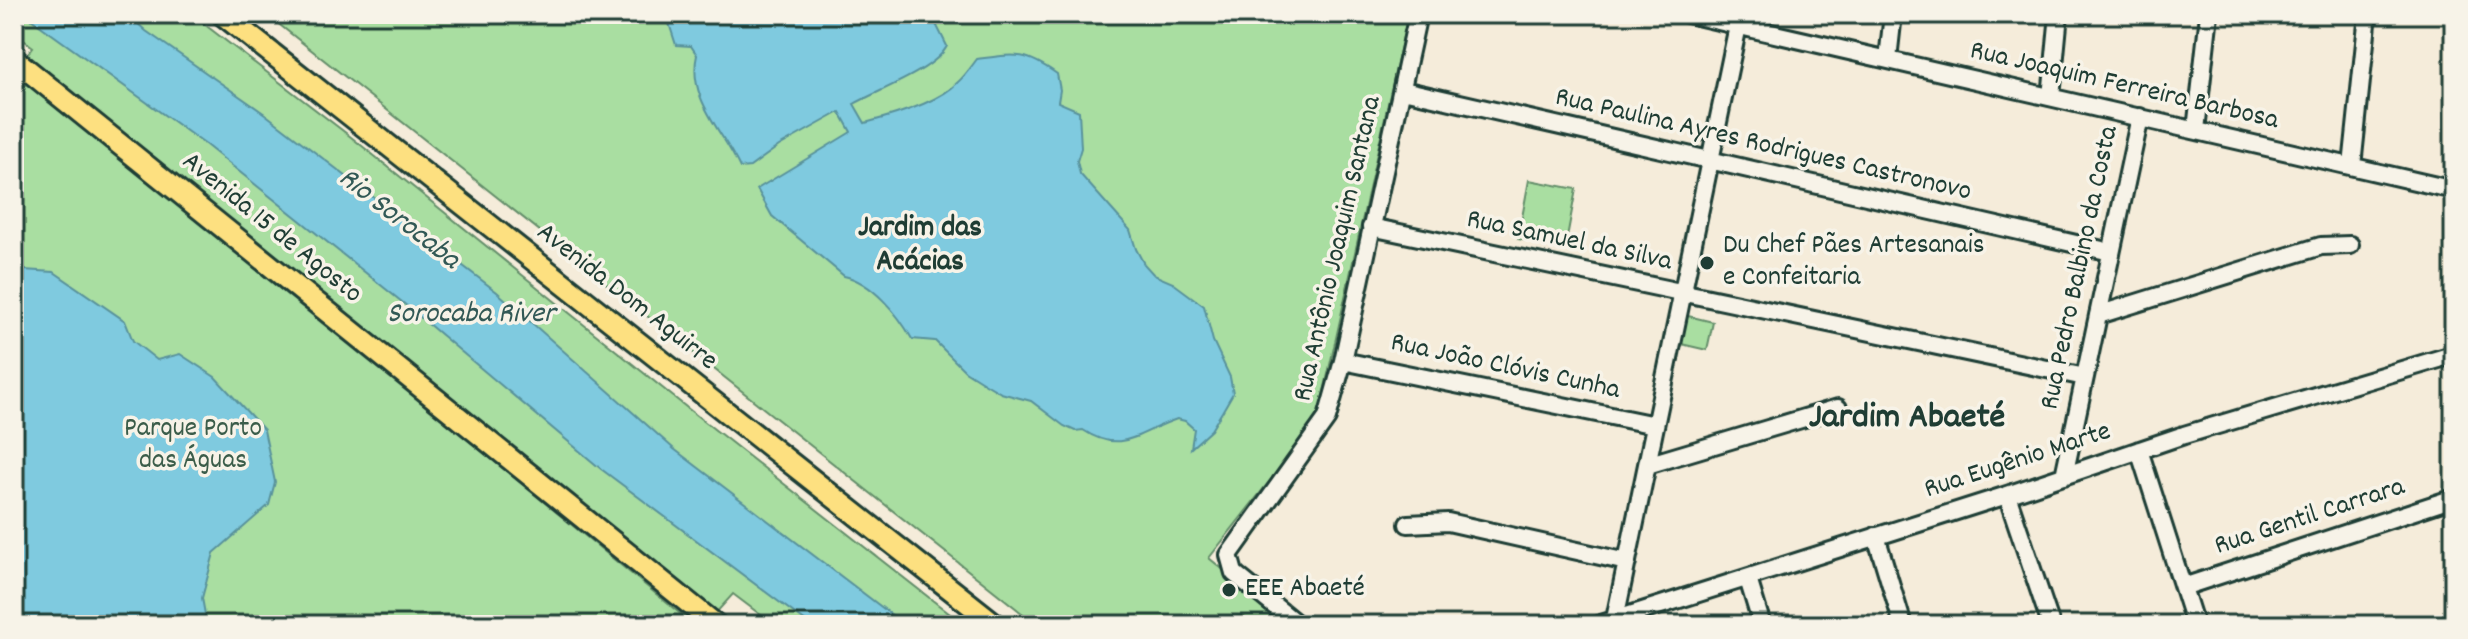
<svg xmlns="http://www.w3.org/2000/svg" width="2468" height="639" font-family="Dekko,sans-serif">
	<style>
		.green { fill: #a9dea1; stroke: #648e6a; stroke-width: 2 }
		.water { fill: #7fcadf; stroke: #59929b; stroke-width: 2 }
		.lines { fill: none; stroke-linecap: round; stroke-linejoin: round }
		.minor-casing { stroke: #1f3d34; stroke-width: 22 }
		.major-casing { stroke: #1f3d34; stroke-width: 26 }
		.minor { stroke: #f7f3e8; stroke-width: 16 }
		.major { stroke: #fde080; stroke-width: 20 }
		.poi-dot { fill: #1f3d34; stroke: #f7f3e8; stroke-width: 3 }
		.labels { text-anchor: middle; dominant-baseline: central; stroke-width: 7; stroke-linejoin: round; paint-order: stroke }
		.street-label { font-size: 28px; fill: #1f3d34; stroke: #f7f3e8 }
		.poi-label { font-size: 28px; fill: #1f3d34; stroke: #f7f3e8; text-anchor: start }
		.park-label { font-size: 28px; fill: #3b5d4a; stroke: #f7f3e8 }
		.water-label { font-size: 30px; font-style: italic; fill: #325956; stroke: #f7f3e8 }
		.neighbourhood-label { font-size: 30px; font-weight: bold; fill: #1f3d34; stroke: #f7f3e8 }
		.district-label { font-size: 36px; font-weight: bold; fill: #1f3d34; stroke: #f7f3e8 }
	</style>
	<rect width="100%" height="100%" fill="#f5ecda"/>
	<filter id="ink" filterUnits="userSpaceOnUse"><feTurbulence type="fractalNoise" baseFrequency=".0125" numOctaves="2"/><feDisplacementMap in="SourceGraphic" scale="16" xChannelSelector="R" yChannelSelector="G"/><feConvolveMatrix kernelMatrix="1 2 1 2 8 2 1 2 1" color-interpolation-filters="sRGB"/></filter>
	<g filter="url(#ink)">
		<!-- green -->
		<path class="green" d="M14,14H191L351,137L691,411L964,625H774L733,594L715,614L22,60L33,47L14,33Z
			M266,14H1408L1320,410L1294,450L1209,558L1291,625H1253L1243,616L1216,625H1037Z
			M14,73L256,266L694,625H14Z
			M1529,180L1576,189L1565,248L1518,239Z
			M1688,316L1713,322L1707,350L1677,343L1684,317Z"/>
		<!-- water -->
		<path class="water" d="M24,14H127L146,31L265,114L497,292L674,449L905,625H810L601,469L402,302L206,145Z
			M666,14H931L947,46C935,70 879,90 854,104L865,123C892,116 938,103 957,83C965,76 971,67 977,59C1016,54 1024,51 1057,74L1060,90L1058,102L1079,111L1081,148L1077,161L1080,174L1130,230L1136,249L1144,264L1154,275L1173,283L1204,306L1213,341L1230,377L1233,393L1222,412L1211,430L1191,448L1194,429L1185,421L1177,419C1140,431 1122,456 1083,430L1075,431L1064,426L1031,401L1001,393L984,383L965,371L935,341L912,339C898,314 872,282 844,276L772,216L757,189L851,132L840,112L779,146L750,167L740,168C723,131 687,98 697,55L691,46L676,45Z
			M14,262L24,270L54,272L125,321L133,341L157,360L180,354L215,377L264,430L275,482L269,505L214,553L202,598L207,625H14Z"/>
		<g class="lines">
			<defs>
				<path id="minor" d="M1688,14L2454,190
					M1888,59L1893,14
					M1403,90L2111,252
					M2051,97L2059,14
					M2196,130L2209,14
					M2352,166L2368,14
					M1371,227L2085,377
					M2098,315L2321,246L2350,245
					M1343,361L1655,425
					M2139,450L2195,625
					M1647,465L1838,408
					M2064,476L2140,117
					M2007,495L2051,625
					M1408,524L1448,522L1627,562
					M1876,536L1903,625
					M1748,579L1762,625
					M2183,587L2454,498
					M1298,625L1234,573L1229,555L1327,418L1343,361L1418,14
					M1598,625L2007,495L2184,435L2449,356L2454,352
					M1617,625L1615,619L1740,16"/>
				<path id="major" d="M222,14L996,625
					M14,59L716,625"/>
			</defs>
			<!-- minor casing -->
			<use href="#minor" class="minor-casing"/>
			<!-- major casing -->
			<use href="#major" class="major-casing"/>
			<!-- minor -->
			<use href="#minor" class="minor"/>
			<!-- major -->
			<use href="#major" class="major"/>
		</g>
	</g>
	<!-- markers -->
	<g class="poi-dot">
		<circle cx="1707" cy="263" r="8"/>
		<circle cx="1229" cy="590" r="8"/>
	</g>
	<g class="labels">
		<!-- street labels -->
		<g class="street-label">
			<text transform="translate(2124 87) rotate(13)">Rua Joaquim Ferreira Barbosa</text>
			<text transform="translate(1763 146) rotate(13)">Rua Paulina Ayres Rodrigues Castronovo</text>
			<text transform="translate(271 229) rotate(39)">Avenida 15 de Agosto</text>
			<text transform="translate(1569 242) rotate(12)">Rua Samuel da Silva</text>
			<text transform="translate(1339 249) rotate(-77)">Rua Antônio Joaquim Santana</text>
			<text transform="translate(2081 268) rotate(-78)">Rua Pedro Balbino da Costa</text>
			<text transform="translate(626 298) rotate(38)">Avenida Dom Aguirre</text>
			<text transform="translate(1505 368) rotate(12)">Rua João Clóvis Cunha</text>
			<text transform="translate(2018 462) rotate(-18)">Rua Eugênio Marte</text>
			<text transform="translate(2310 518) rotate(-18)">Rua Gentil Carrara</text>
		</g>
		<!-- poi labels -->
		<g class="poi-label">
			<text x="1723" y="247">Du Chef Pães Artesanais<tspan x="1723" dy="32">e Confeitaria</tspan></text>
			<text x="1245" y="590">EEE Abaeté</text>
		</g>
		<!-- park labels -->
		<g class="park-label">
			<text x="193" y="430">Parque Porto<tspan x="193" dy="32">das Águas</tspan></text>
		</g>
		<!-- water labels -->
		<g class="water-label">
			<text transform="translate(398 220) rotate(38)">Rio Sorocaba</text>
			<text x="471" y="315">Sorocaba River</text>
		</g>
		<!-- neighbourhood labels -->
		<g class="neighbourhood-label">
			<text x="920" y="229">Jardim das<tspan x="920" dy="34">Acácias</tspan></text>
		</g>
		<!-- district labels -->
		<g class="district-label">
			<text x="1907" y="419">Jardim Abaeté</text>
		</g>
	</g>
	<!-- margin -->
	<rect width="2468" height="639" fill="none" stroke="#f7f3e8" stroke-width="48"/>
	<rect x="24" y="24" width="2420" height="591" fill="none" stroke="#1f3d34" stroke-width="3" filter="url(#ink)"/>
</svg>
